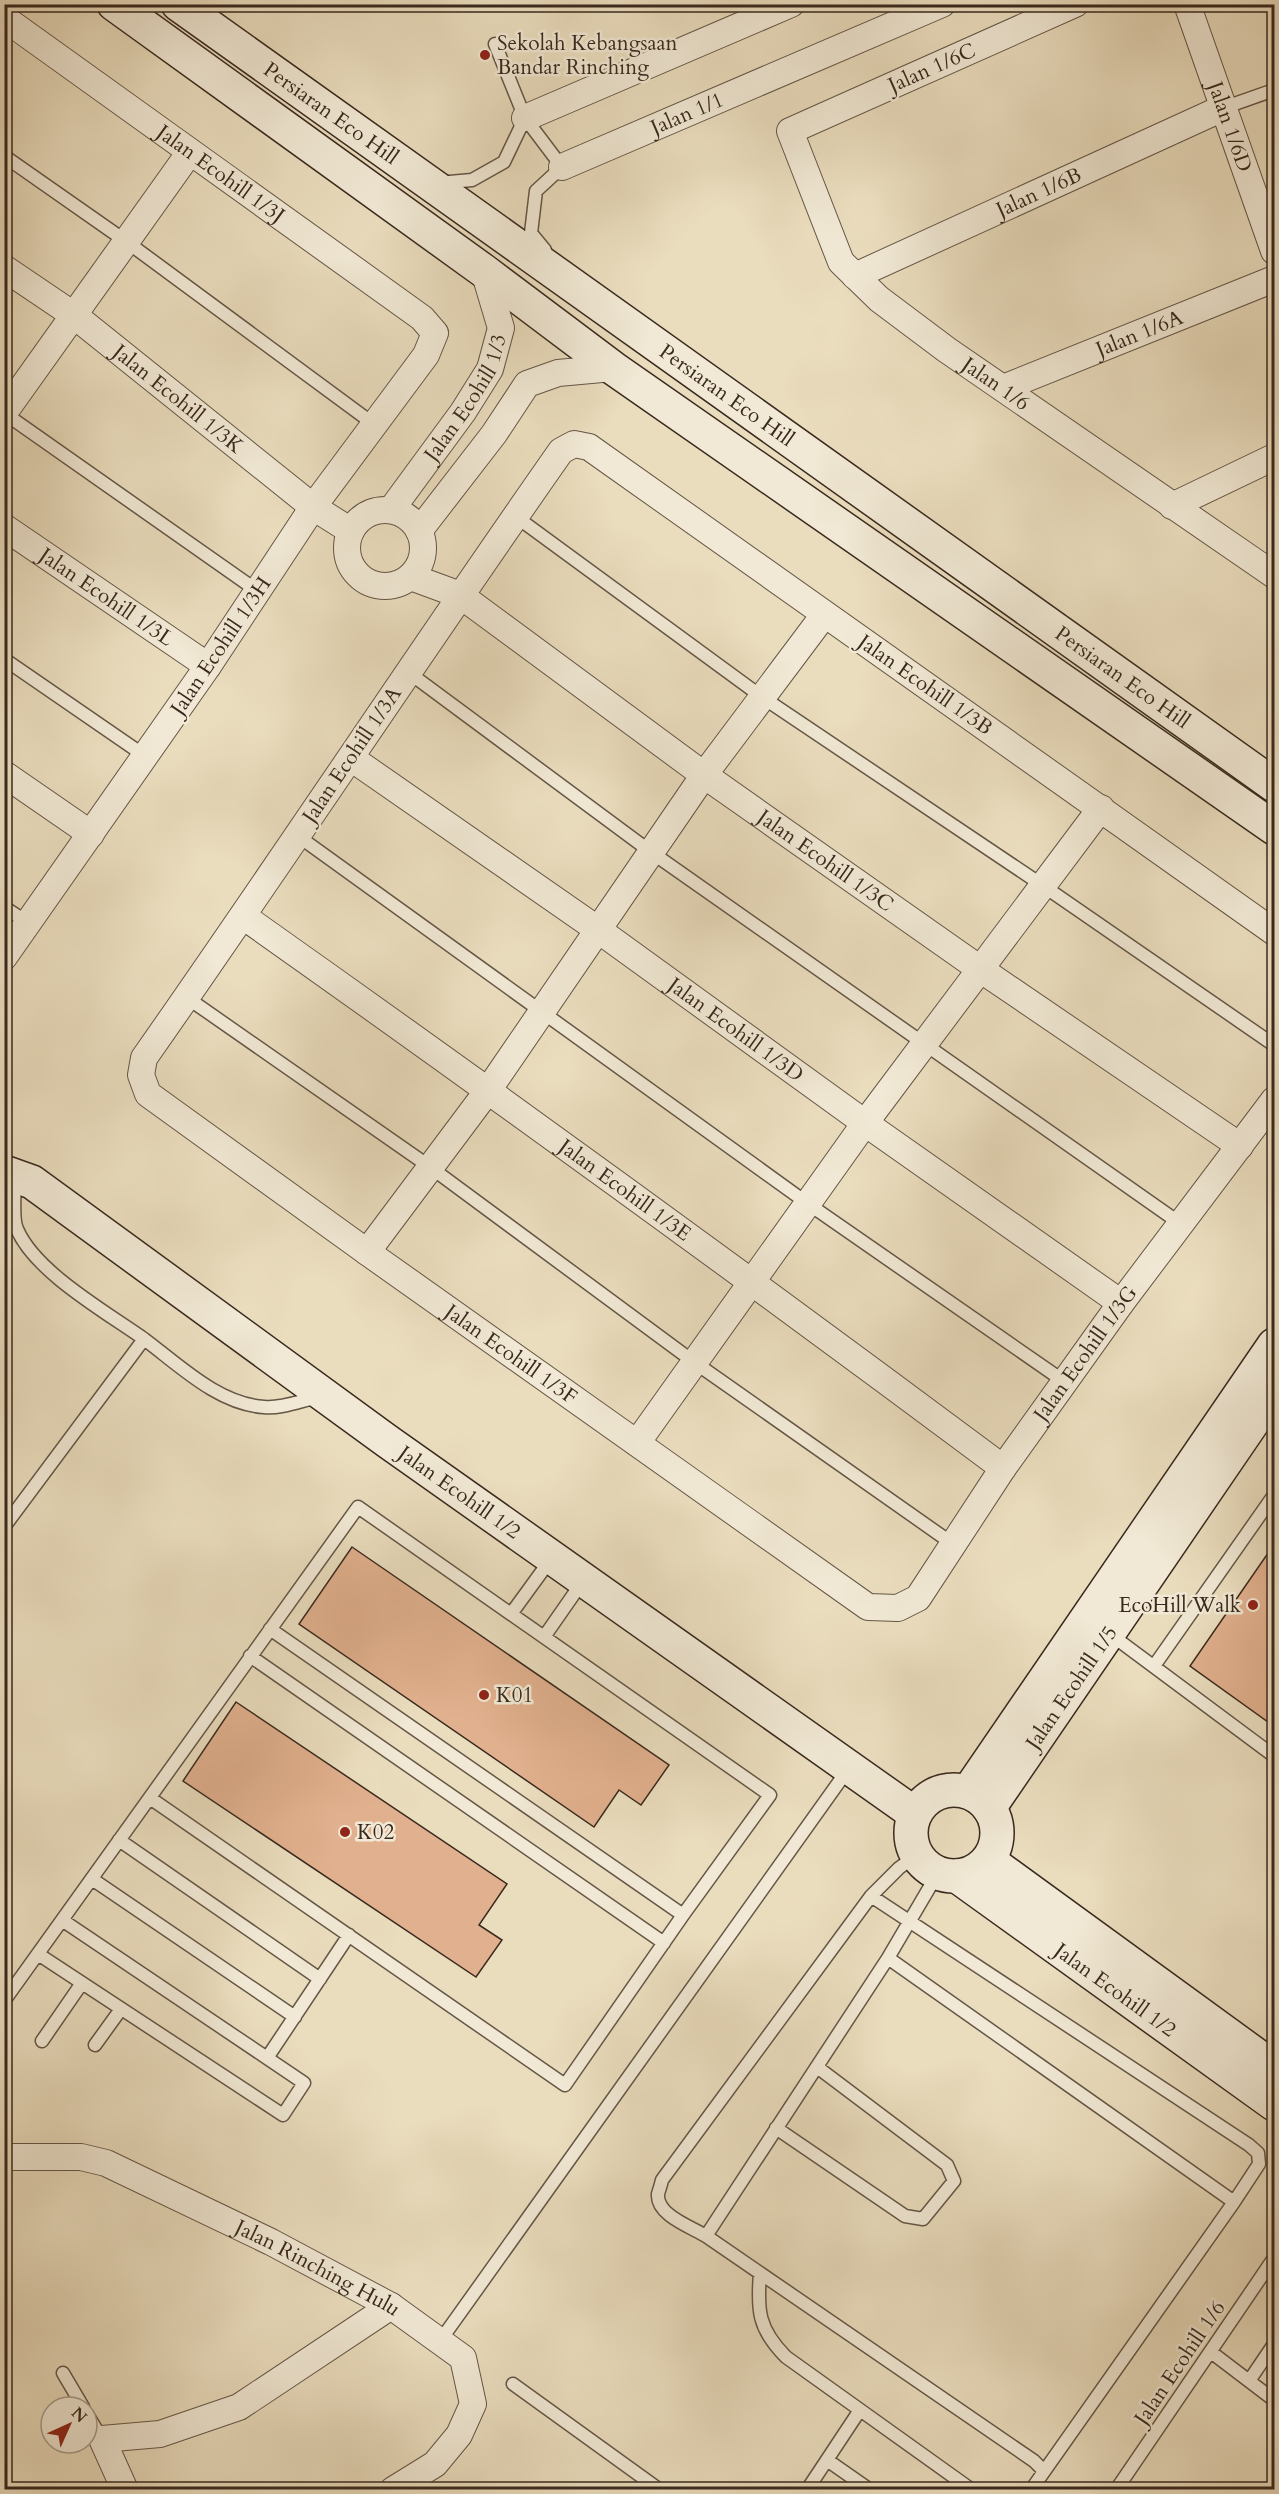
<svg xmlns="http://www.w3.org/2000/svg" width="1279" height="2494" font-family="Cardo,serif">
	<style>
		.building { fill: #e1b08e; stroke: #39291e; stroke-width: 1.5 }
		.lines { fill: none; stroke-linecap: round; stroke-linejoin: round }
		.lane-casing { stroke: #655646; stroke-width: 15 }
		.street-casing { stroke: #655646; stroke-width: 28 }
		.secondary-casing { stroke: #39291e; stroke-width: 36 }
		.lane { stroke: #f1e9d5; stroke-width: 12 }
		.street { stroke: #f1e9d5; stroke-width: 26 }
		.secondary { stroke: #f1e9d5; stroke-width: 33 }
		.poi-dot { fill: #8f2418; stroke: #f1e9d5; stroke-width: 2 }
		.labels { text-anchor: middle; dominant-baseline: central; stroke-width: 5; stroke-linejoin: round; paint-order: stroke }
		.poi-label { font-size: 21px; fill: #39291e; stroke: #f1e9d5; text-anchor: start }
		.street-label { font-size: 21px; fill: #39291e; stroke: #f1e9d5 }
	</style>
	<rect width="100%" height="100%" fill="#eaddbe"/>
	<filter id="stains"><feTurbulence type="fractalNoise" baseFrequency=".00333" numOctaves="4"/><feColorMatrix values="0 0 0 0 .2 0 0 0 0 .09 0 0 0 0 .02 0 0 0 .5 -.17"/></filter>
	<radialGradient id="worn" r=".72"><stop offset=".6" stop-color="#630" stop-opacity="0"/><stop offset="1" stop-color="#630" stop-opacity=".3"/></radialGradient>
	<!-- building -->
	<path class="building" d="M1275,1543V1727L1190,1666Z
		M352,1547L669,1765L641,1805L619,1790L594,1827L299,1624Z
		M236,1702L507,1884L479,1925L502,1940L476,1977L183,1781Z"/>
	<g class="lines">
		<defs>
			<path id="lane" d="M495,44L525,118L562,167L536,191L531,233L545,250
				M1223,108L1274,90
				M4,156L127,242L375,425
				M438,183L472,180L504,162L525,118
				M4,413L259,592
				M515,516L762,697L1042,885L1274,1045
				M4,659L145,756
				M408,672L651,852L1181,1224
				M298,836L807,1203L1065,1382
				M4,907L28,923
				M186,997L430,1167L694,1362L953,1544
				M15,1179C15,1191 12,1219 17,1229C35,1272 106,1312 144,1339
				M4,1527L144,1339C179,1365 218,1404 264,1407C281,1409 303,1400 319,1397
				M270,1629L683,1915
				M1110,1634L1274,1756
				M544,1637L583,1581
				M250,1656L664,1943
				M1154,1666L1274,1495
				M150,1798L565,2085L683,1915L770,1795L511,1614
				M119,1840L320,1979
				M917,1855L899,1868L871,1896L662,2180C661,2185 659,2190 658,2194C656,2215 691,2227 706,2236L1034,2461L1043,2470
				M92,1879L295,2017
				M871,1896L1249,2145L1258,2153L1259,2164L1234,2202L1031,2490
				M62,1920L267,2058L349,1935
				M38,1954L283,2115L304,2083L267,2058
				M888,1958L1234,2202
				M4,2001L358,1507L511,1614L551,1559
				M42,2041L82,1983
				M95,2045L121,2009
				M776,2128L905,2216L923,2219L954,2181L947,2165L817,2067
				M706,2236L888,1958L938,1873
				M760,2273C757,2310 758,2329 786,2357L972,2490
				M440,2341L849,1768
				M1211,2352L1274,2400
				M63,2373L83,2407
				M1249,2381L1274,2344
				M513,2384L660,2490
				M87,2414L102,2439
				M827,2460L870,2490
				M807,2490L860,2410
				M1116,2490L1274,2258"/>
			<g id="street">
				<path id="s1" d="M1075,4L790,131L841,262L879,299L947,350L1274,575"/>
				<path id="s2" d="M1187,4L1274,251"/>
				<path id="s3" d="M4,18L422,318L435,333L426,355L313,507L208,666L4,957"/>
				<path d="M525,118L791,4"/>
				<path id="s4" d="M562,167L942,4"/>
				<path id="s5" d="M4,268L75,316L313,507L351,531"/>
				<path id="s6" d="M855,276L1223,108"/>
				<path id="s7" d="M1003,388L1274,279"/>
				<path d="M4,413L190,152"/>
				<path d="M1172,506L1274,457"/>
				<path id="s8" d="M391,510L463,412L490,369L501,328L484,271"/>
				<circle cx="385" cy="548" r="38"/>
				<path id="s9" d="M4,527L208,666"/>
				<path d="M419,531L494,434L527,384L558,373L613,368"/>
				<path id="s10" d="M411,577L460,595L704,775L980,969L1240,1146"/>
				<path id="s11" d="M351,758L597,929L865,1123L1121,1303"/>
				<path d="M4,774L91,834"/>
				<path id="s12" d="M243,916C499,1097 752,1281 1003,1468"/>
				<path id="s13" d="M1274,932L589,447L574,444L561,451C420,652 285,857 144,1058L141,1075L148,1094L367,1252L868,1607L898,1608L918,1598L1003,1468L1121,1303L1274,1100"/>
				<path d="M367,1252L489,1089L704,775L824,615"/>
				<path d="M637,1443L865,1123L1101,808"/>
				<path id="s14" d="M4,2157H81L106,2163L271,2242L391,2306L463,2358L473,2404L459,2435L435,2464L393,2490"/>
				<path d="M125,2490L102,2439L160,2434L239,2407L391,2306"/>
			</g>
			<g id="secondary">
				<path d="M114,4L484,271L613,368L1274,828"/>
				<path id="s15" d="M178,4L1274,785"/>
				<path id="s16" d="M4,1172L32,1182L387,1441L915,1814"/>
				<circle cx="954" cy="1833" r="43"/>
				<path d="M968,1792L1274,1345"/>
				<path id="s17" d="M989,1808L1274,1391"/>
				<path d="M988,1860L1274,2068"/>
				<path id="s18" d="M957,1876L1274,2104"/>
			</g>
		</defs>
		<!-- lane casing -->
		<use href="#lane" class="lane-casing"/>
		<!-- street casing -->
		<use href="#street" class="street-casing"/>
		<!-- secondary casing -->
		<use href="#secondary" class="secondary-casing"/>
		<!-- lane -->
		<use href="#lane" class="lane"/>
		<!-- street -->
		<use href="#street" class="street"/>
		<!-- secondary -->
		<use href="#secondary" class="secondary"/>
	</g>
	<!-- markers -->
	<g class="poi-dot">
		<circle cx="485" cy="55" r="6"/>
		<circle cx="1253" cy="1605" r="6"/>
		<circle cx="484" cy="1695" r="6"/>
		<circle cx="345" cy="1832" r="6"/>
	</g>
	<g class="labels">
		<!-- poi labels -->
		<g class="poi-label">
			<text x="497" y="43">Sekolah Kebangsaan<tspan x="497" dy="24">Bandar Rinching</tspan></text>
			<text x="1241" y="1605" text-anchor="end">EcoHill Walk</text>
			<text x="496" y="1695">K01</text>
			<text x="357" y="1832">K02</text>
		</g>
		<!-- street labels -->
		<g class="street-label">
			<text transform="translate(932 68) rotate(-24)">Jalan 1/6C</text>
			<text stroke="none"><textPath href="#s15" startOffset="188">Persiaran Eco Hill</textPath></text>
			<text stroke="none"><textPath href="#s4" startOffset="136">Jalan 1/1</textPath></text>
			<text stroke="none"><textPath href="#s2" startOffset="130">Jalan 1/6D</textPath></text>
			<text stroke="none"><textPath href="#s3" startOffset="267">Jalan Ecohill 1/3J</textPath></text>
			<text stroke="none"><textPath href="#s6" startOffset="202">Jalan 1/6B</textPath></text>
			<text stroke="none"><textPath href="#s7" startOffset="147">Jalan 1/6A</textPath></text>
			<text stroke="none"><textPath href="#s1" startOffset="650">Jalan 1/6</textPath></text>
			<text stroke="none"><textPath href="#s15" startOffset="674">Persiaran Eco Hill</textPath></text>
			<text stroke="none"><textPath href="#s8" startOffset="136">Jalan Ecohill 1/3</textPath></text>
			<text stroke="none"><textPath href="#s5" startOffset="218">Jalan Ecohill 1/3K</textPath></text>
			<text stroke="none"><textPath href="#s9" startOffset="124">Jalan Ecohill 1/3L</textPath></text>
			<text transform="translate(221 646) rotate(-56)">Jalan Ecohill 1/3H</text>
			<text stroke="none"><textPath href="#s15" startOffset="1160">Persiaran Eco Hill</textPath></text>
			<text transform="translate(925 685) rotate(35)">Jalan Ecohill 1/3B</text>
			<text transform="translate(352 755) rotate(-56)">Jalan Ecohill 1/3A</text>
			<text stroke="none"><textPath href="#s10" startOffset="504">Jalan Ecohill 1/3C</textPath></text>
			<text stroke="none"><textPath href="#s11" startOffset="471">Jalan Ecohill 1/3D</textPath></text>
			<text stroke="none"><textPath href="#s12" startOffset="470">Jalan Ecohill 1/3E</textPath></text>
			<text stroke="none"><textPath href="#s13" startOffset="2090">Jalan Ecohill 1/3F</textPath></text>
			<text stroke="none"><textPath href="#s13" startOffset="2876">Jalan Ecohill 1/3G</textPath></text>
			<text stroke="none"><textPath href="#s16" startOffset="558">Jalan Ecohill 1/2</textPath></text>
			<text stroke="none"><textPath href="#s17" startOffset="146">Jalan Ecohill 1/5</textPath></text>
			<text stroke="none"><textPath href="#s18" startOffset="195">Jalan Ecohill 1/2</textPath></text>
			<text stroke="none"><textPath href="#s14" startOffset="339">Jalan Rinching Hulu</textPath></text>
			<text transform="translate(1180 2363) rotate(-56)">Jalan Ecohill 1/6</text>
		</g>
	</g>
	<!-- margin -->
	<rect width="1279" height="2494" fill="none" stroke="#eaddbe" stroke-width="24"/>
	<rect x="6" y="6" width="1267" height="2482" fill="none" stroke="#39291e" stroke-width="3"/>
	<rect x="12" y="12" width="1255" height="2470" fill="none" stroke="#39291e" stroke-width="1.5"/>
	<!-- north arrow -->
	<g transform="translate(69 2425) rotate(45)"><circle r="28" fill="#f1e9d5" stroke="#a79c8c" stroke-width="1.5"/>
	<path d="M0-4.5L10 22L0 15L-10 22Z" fill="#8f2418"/>
	<text y="-9" font-size="16" font-weight="bold" text-anchor="middle" fill="#39291e">N</text>
	</g>
	<rect width="100%" height="100%" filter="url(#stains)"/>
	<rect width="100%" height="100%" fill="url(#worn)"/>
</svg>
